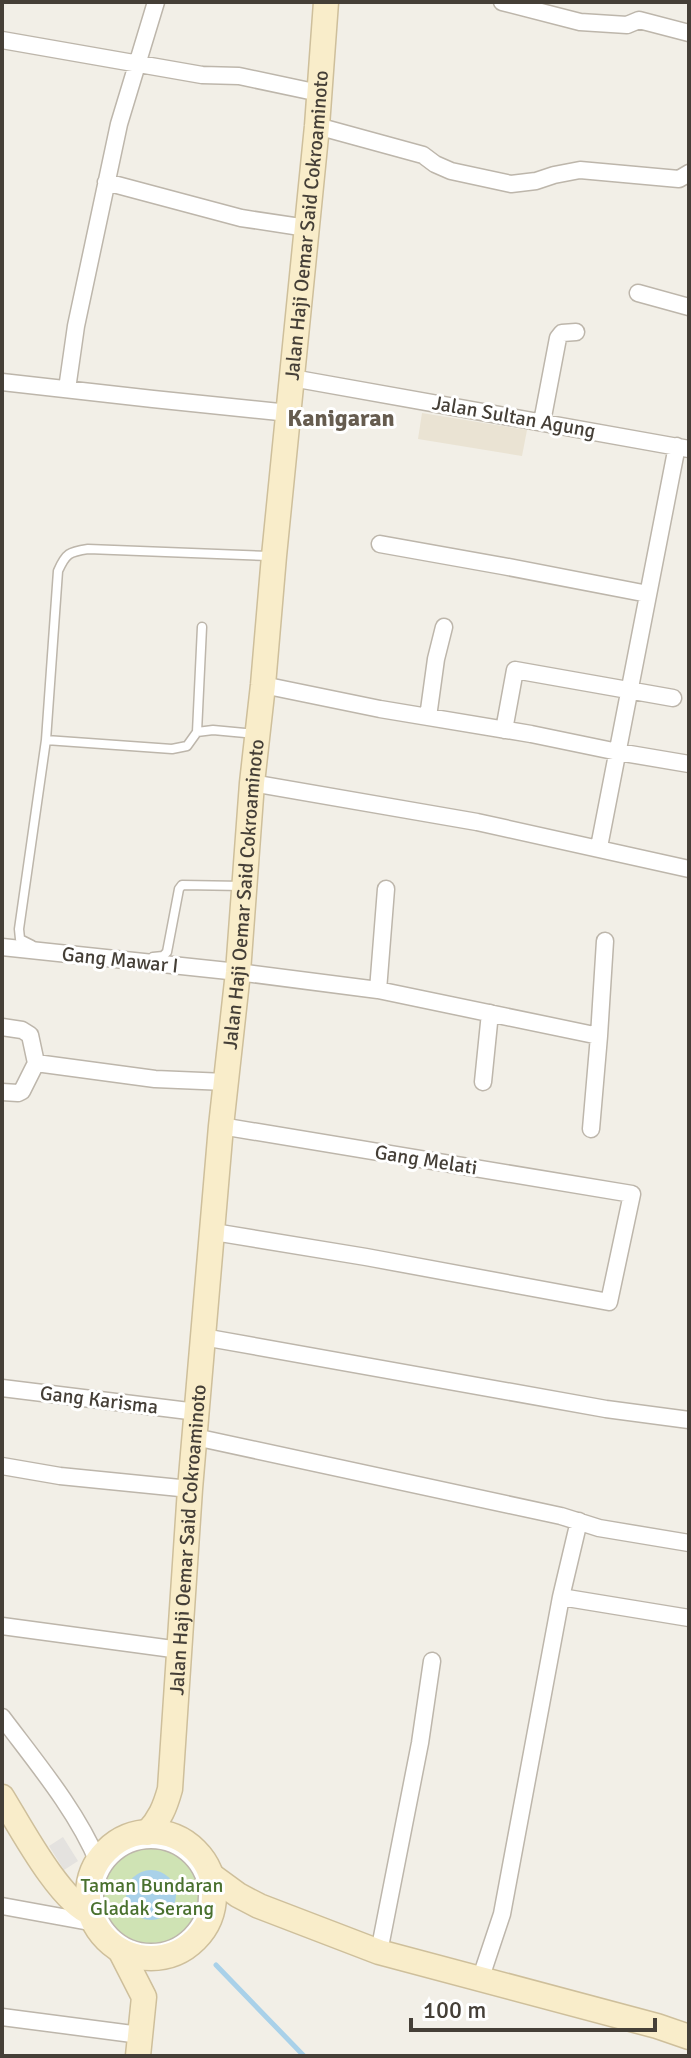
<svg xmlns="http://www.w3.org/2000/svg" width="691" height="2058" font-family="Signika,sans-serif">
	<style>
		.education { fill: #eae3d3 }
		.green { fill: #cfe3b4 }
		.parking { fill: #e4e2df }
		.water { fill: #a9d1e9 }
		.lines { fill: none; stroke-linecap: round; stroke-linejoin: round }
		.stream { stroke: #a9d1e9; stroke-width: 5 }
		.lane-casing { stroke: #bdb6ab; stroke-width: 11 }
		.street-casing { stroke: #bdb6ab; stroke-width: 19 }
		.secondary-casing { stroke: #cebf9b; stroke-width: 27 }
		.lane { stroke: #fff; stroke-width: 8 }
		.street { stroke: #fff; stroke-width: 16 }
		.secondary { stroke: #f9edca; stroke-width: 24 }
		.labels { text-anchor: middle; dominant-baseline: central; stroke-width: 6; stroke-linejoin: round; paint-order: stroke }
		.street-label { font-size: 20px; fill: #453f37; stroke: #fff }
		.park-label { font-size: 20px; fill: #4a712f; stroke: #fff }
		.quarter-label { font-size: 24px; font-weight: bold; fill: #665c4f; stroke: #fff }
	</style>
	<rect width="100%" height="100%" fill="#f2efe7"/>
	<!-- education -->
	<path class="education" d="M422,413L527,430L522,456L418,439Z"/>
	<!-- green -->
	<path class="green" d="M100 1896a52 52 0 1 1 104 0a52 52 0 1 1-104 0Z"/>
	<!-- parking -->
	<path class="parking" d="M63,1837L78,1861L64,1870L49,1846Z"/>
	<!-- water -->
	<path class="water" d="M126 1895a25 25 0 1 1 50 0a25 25 0 1 1-50 0Z"/>
	<g class="lines">
		<!-- stream -->
		<path class="stream" d="M216,1965L304,2056"/>
		<defs>
			<path id="lane" d="M197,732L202,627
				M46,740L172,749L187,746L197,732L213,730L256,734
				M32,945L20,939L19,929L46,740L58,571C66,553 69,552 88,549L269,556
				M153,957L163,956L167,952L179,889L182,885L244,886"/>
			<path id="street" d="M502,2L580,22L627,25L639,20L689,33
				M2,40L202,75L239,76L319,93
				M317,126L423,155L435,164L451,171L511,184L536,181L554,175L580,170L679,179L689,173
				M106,182L241,218L307,228
				M638,293L689,307
				M292,378L689,449
				M2,382L153,399L289,413
				M67,389L76,326L119,124L156,2
				M542,422L558,338L562,333L576,332
				M380,544L503,566L648,594
				M263,685L380,709L531,734L618,752L689,764
				M428,717L436,659L444,627
				M504,730L515,670L673,698
				M252,783L477,822L689,869
				M599,847L677,446
				M2,947L238,972L378,990L599,1036L605,941
				M378,990L386,889
				M2,1027L22,1030L30,1035L36,1063L22,1091L18,1093L2,1092
				M36,1063L155,1079L226,1082
				M483,1082L490,1013
				M591,1129L599,1036
				M214,1232L366,1257L609,1302L632,1194L221,1126
				M203,1337L606,1409L689,1420
				M2,1388L197,1412
				M195,1437L561,1516L599,1528L689,1543
				M2,1466L60,1476L190,1489
				M561,1597L689,1618
				M2,1626L180,1650
				M2,1717C35,1761 77,1811 98,1862
				M95 1896a56 56 0 1 1 112 0a56 56 0 1 1-112 0Z
				M2,1906L95,1923
				M379,1952L420,1743L432,1661
				M480,1980L502,1914L561,1597L579,1521
				M2,2017L140,2035"/>
			<g id="secondary">
				<path d="M2,1797C20,1826 60,1902 91,1913"/>
				<circle cx="151" cy="1895" r="63"/>
				<path id="s1" d="M147,1833C160,1819 165,1807 170,1789L190,1489L221,1126L238,972L252,783L263,685L274,556L317,126L326,2"/>
				<path d="M212,1876L238,1895L259,1906L379,1952L657,2026L689,2037"/>
				<path d="M120,1950L144,1997L138,2056"/>
			</g>
		</defs>
		<!-- lane casing -->
		<use href="#lane" class="lane-casing"/>
		<!-- street casing -->
		<use href="#street" class="street-casing"/>
		<!-- secondary casing -->
		<use href="#secondary" class="secondary-casing"/>
		<!-- lane -->
		<use href="#lane" class="lane"/>
		<!-- street -->
		<use href="#street" class="street"/>
		<!-- secondary -->
		<use href="#secondary" class="secondary"/>
	</g>
	<g class="labels">
		<!-- street labels -->
		<g class="street-label">
			<text stroke="none"><textPath href="#s1" startOffset="1620">Jalan Haji Oemar Said Cokroaminoto</textPath></text>
			<text transform="translate(514 417) rotate(10)">Jalan Sultan Agung</text>
			<text stroke="none"><textPath href="#s1" startOffset="948">Jalan Haji Oemar Said Cokroaminoto</textPath></text>
			<text transform="translate(120 960) rotate(6)">Gang Mawar I</text>
			<text transform="translate(426 1160) rotate(9)">Gang Melati</text>
			<text transform="translate(99 1400) rotate(7)">Gang Karisma</text>
			<text stroke="none"><textPath href="#s1" startOffset="300">Jalan Haji Oemar Said Cokroaminoto</textPath></text>
		</g>
		<!-- park labels -->
		<g class="park-label">
			<text x="152" y="1885">Taman Bundaran<tspan x="152" dy="23">Gladak Serang</tspan></text>
		</g>
		<!-- quarter labels -->
		<g class="quarter-label">
			<text x="341" y="418">Kanigaran</text>
		</g>
	</g>
	<!-- border -->
	<rect width="691" height="2058" fill="none" stroke="#453f37" stroke-width="8"/>
	<!-- scale -->
	<path d="M411 2018v12h244v-12" fill="none" stroke="#453f37" stroke-width="4"/>
	<text x="423" y="2018" font-size="24" fill="#453f37" stroke="#ffffff" stroke-width="6" paint-order="stroke">100 m</text>
</svg>
